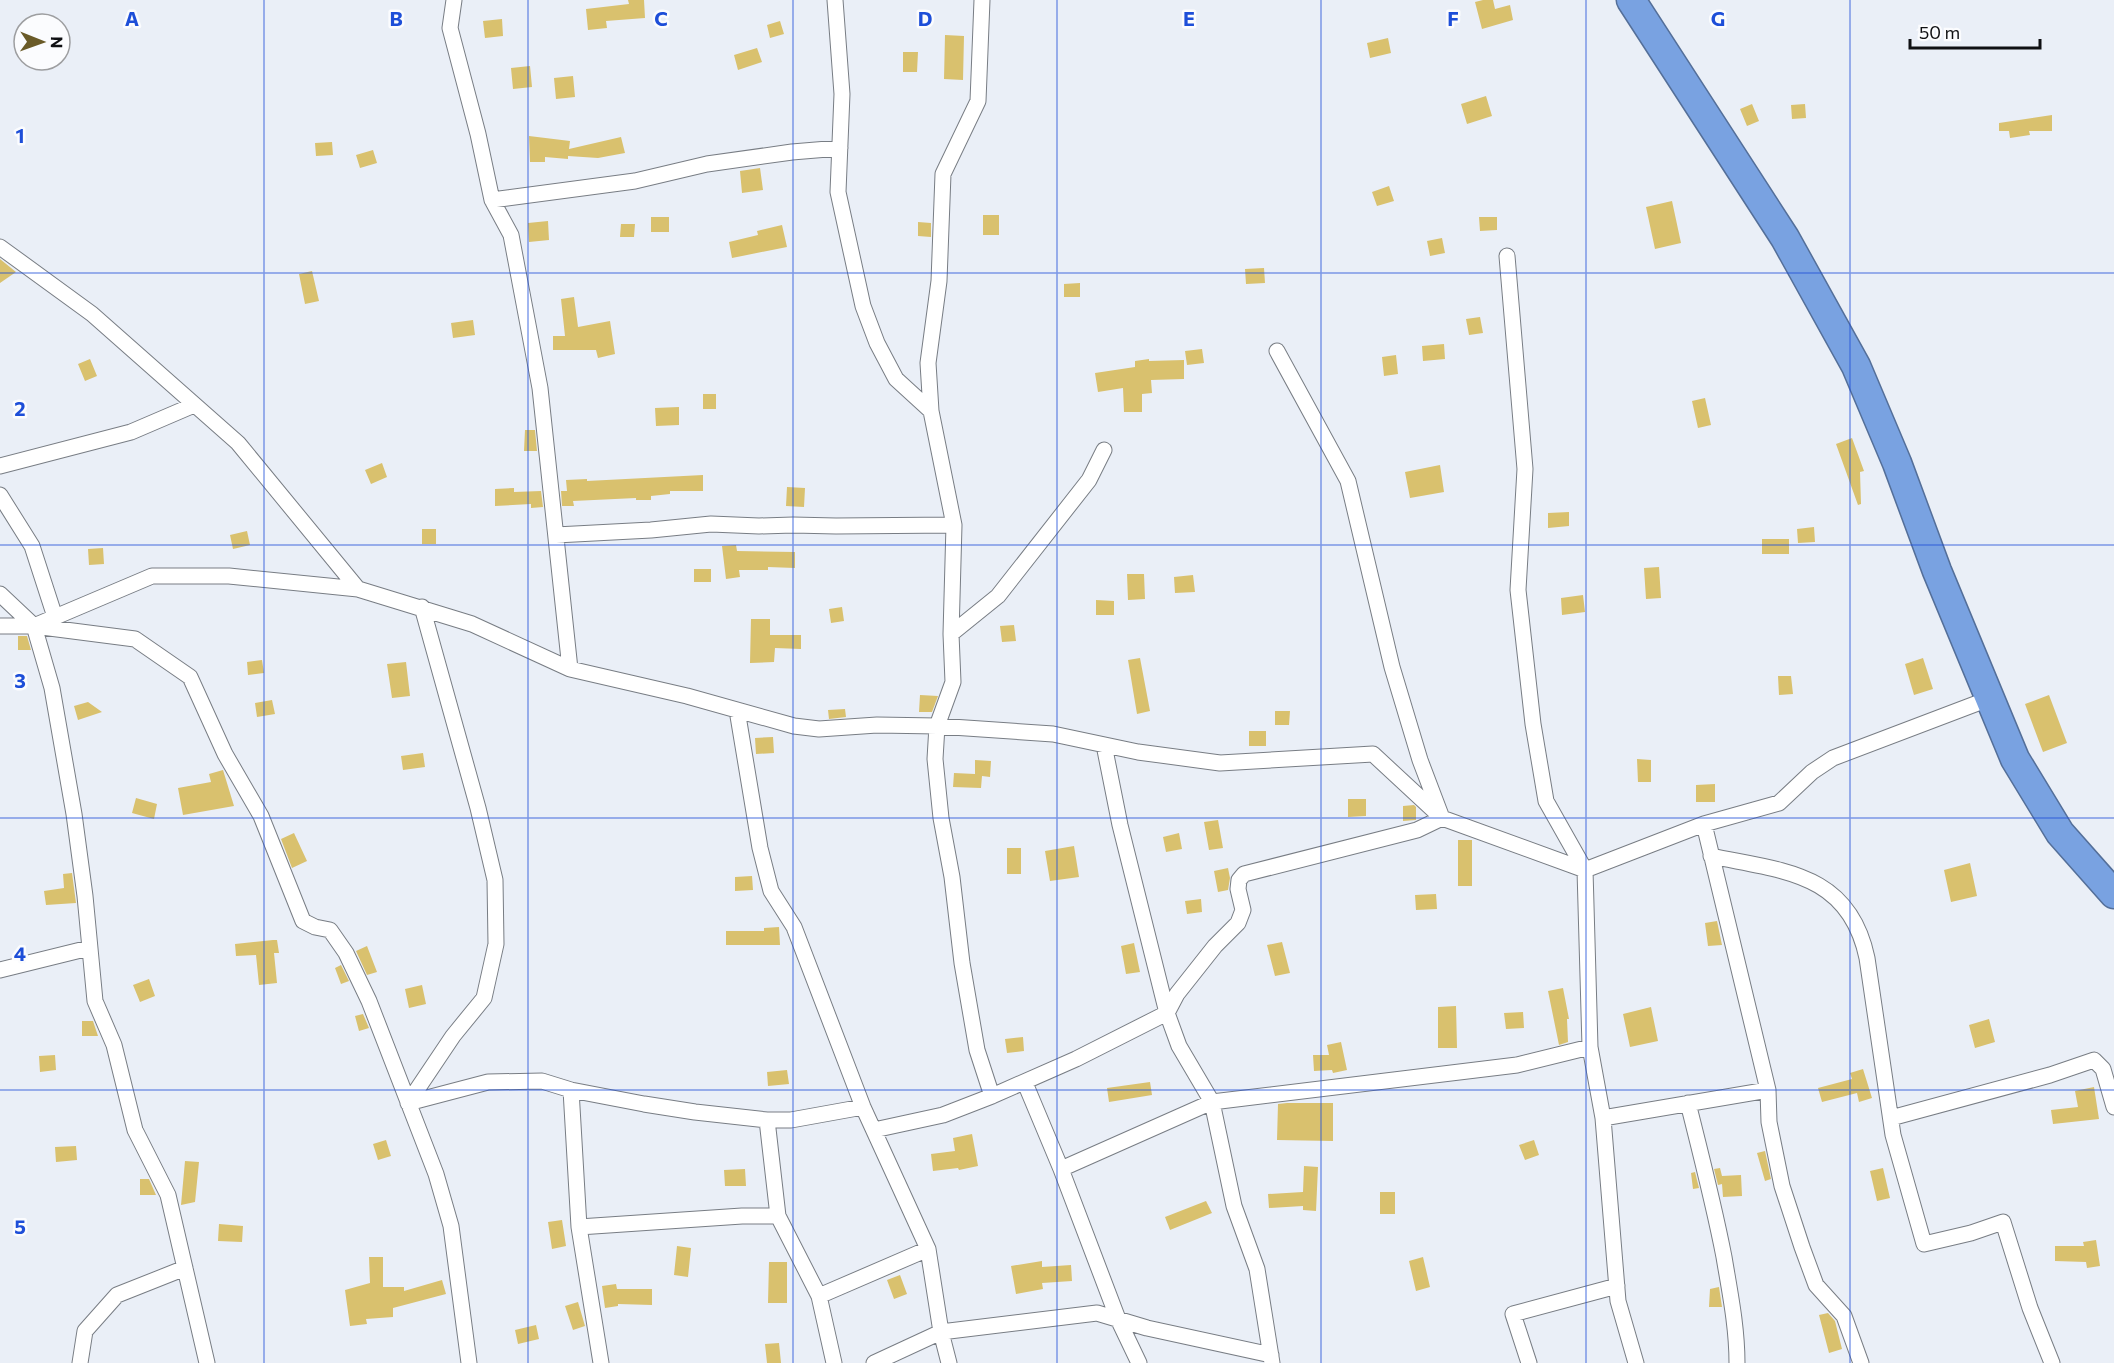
<svg xmlns="http://www.w3.org/2000/svg" width="2114" height="1363" font-family="Commissioner,sans-serif">
	<style>
		.building { fill: #d9c16e }
		.lines { fill: none; stroke-linecap: round; stroke-linejoin: round }
		.street-casing { stroke: #787d84; stroke-width: 17 }
		.highway-casing { stroke: #546f99; stroke-width: 31 }
		.street { stroke: #fff; stroke-width: 15 }
		.highway { stroke: #79a2e1; stroke-width: 28 }
		.grid { fill: none; stroke: #1d4ed8; stroke-width: 1.5; stroke-opacity: 0.55 }
		.grid-label { font-size: 20px; text-anchor: middle; font-weight: bold; fill: #1d4ed8; stroke: #fbfcfe; stroke-width: 5; stroke-linejoin: round; paint-order: stroke }
	</style>
	<rect width="100%" height="100%" fill="#eaeff7"/>
	<!-- building -->
	<path class="building" d="M628,0H644L645,18L606,21L607,28L588,30L586,9L629,4Z
		M1483,0H1493L1495,9L1510,5L1513,20L1482,29L1475,2Z
		M502,19L503,36L485,38L483,21Z
		M780,21L784,34L770,38L767,25Z
		M945,35L964,36L963,80L944,79Z
		M1388,38L1391,53L1370,58L1367,43Z
		M757,48L762,62L738,70L734,55Z
		M903,52H918L917,72H903Z
		M530,66L532,87L513,89L511,68Z
		M573,76L575,97L556,99L554,78Z
		M1486,96L1492,116L1467,124L1461,104Z
		M1752,104L1759,121L1747,126L1740,109Z
		M1805,104L1806,118L1792,119L1791,105Z
		M2052,115V131H2029L2030,135L2010,138L2009,131H1999V123Z
		M529,136L570,141L569,149L621,137L625,153L598,158L568,156V159L545,157V162H530Z
		M332,142L333,155L316,156L315,143Z
		M373,150L377,163L360,168L356,155Z
		M760,168L763,190L742,193L740,171Z
		M1389,186L1394,201L1377,206L1372,192Z
		M1672,201L1681,243L1655,249L1646,207Z
		M983,215H999V235H983Z
		M651,217H669V232H651Z
		M1479,217H1497V230L1480,231Z
		M548,221L549,240L529,242L528,223Z
		M918,222L931,223V237L918,236Z
		M621,224H635L634,237H620Z
		M782,225L787,247L732,258L729,242L758,235L757,231Z
		M1442,238L1445,253L1430,256L1427,241Z
		M0,259L16,272L0,283Z
		M1264,268L1265,283L1246,284L1245,269Z
		M312,271L319,301L305,304L299,274Z
		M1080,283V297H1064V284Z
		M574,297L578,327L610,321L615,354L598,358L596,350H553V336H565L561,299Z
		M1480,317L1483,333L1469,335L1466,319Z
		M473,320L475,335L453,338L451,323Z
		M1444,344L1445,359L1423,361L1422,346Z
		M1202,349L1204,363L1187,365L1185,351Z
		M1396,355L1398,374L1384,376L1382,357Z
		M90,359L97,376L85,381L78,364Z
		M1149,359V361L1184,360V379L1151,380L1152,393L1142,394V412H1124L1123,388L1098,392L1095,373L1135,367V361Z
		M703,394H716V409H703Z
		M1705,398L1711,425L1698,428L1692,401Z
		M679,407V425L656,426L655,408Z
		M525,430H535L537,451H524Z
		M1852,438L1864,471L1860,472L1861,504L1858,505L1836,444Z
		M382,463L387,477L371,484L365,470Z
		M1440,465L1444,492L1410,498L1405,472Z
		M703,475V491H670V494L651,496V500H636V498L573,501L574,506H562L561,491H567L566,480L587,479V481Z
		M787,487L805,488L804,507L786,506Z
		M514,488V492L541,491L543,507L531,508V504L495,506V489Z
		M1569,512V526L1548,528V513Z
		M1814,527L1815,542L1798,543L1797,529Z
		M422,529H436V544H422Z
		M247,531L250,545L233,549L230,535Z
		M1762,539H1789V554H1762Z
		M736,545L737,551L795,552V568L768,567V570H739L740,577L726,579L722,546Z
		M103,548L104,564L89,565L88,549Z
		M1659,567L1661,598L1646,599L1644,568Z
		M694,569H711V582H694Z
		M1127,574H1144L1145,599L1128,600Z
		M1193,575L1195,592L1175,593L1174,577Z
		M1583,595L1585,612L1562,615L1561,598Z
		M1096,600L1114,601V615H1096Z
		M842,607L844,621L831,623L829,609Z
		M751,619H770V635H801V649L775,648L774,662L750,663Z
		M1014,625L1016,641L1002,642L1000,626Z
		M18,636H27L31,650H18Z
		M1140,658L1150,711L1137,714L1128,660Z
		M1923,658L1933,689L1914,695L1905,664Z
		M262,660L264,673L248,675L247,662Z
		M406,662L410,696L392,698L387,664Z
		M1778,676H1791L1793,694L1779,695Z
		M920,695L938,696L932,712H919Z
		M2049,695L2067,743L2043,752L2025,704Z
		M272,700L275,714L257,717L255,703Z
		M88,702L102,712L78,720L74,706Z
		M845,709L846,717L829,719L828,710Z
		M1275,711H1290L1289,725H1275Z
		M1249,731H1266V746H1249Z
		M773,737L774,753L756,754L755,738Z
		M423,753L425,767L403,770L401,756Z
		M1637,759L1651,760V782H1638Z
		M975,760L991,761L990,777L982,776L981,788L953,787L954,773L975,774Z
		M223,770L234,806L183,815L178,788L211,782L209,774Z
		M1715,784V802H1696V785Z
		M136,798L157,804L154,819L132,813Z
		M1348,799H1366V816L1348,817Z
		M1414,805L1416,807V820L1403,821V806Z
		M1218,820L1223,848L1209,850L1204,822Z
		M294,833L307,861L292,868L281,839Z
		M1179,833L1182,849L1166,852L1163,837Z
		M1458,840H1472V886H1458Z
		M1074,846L1079,877L1050,881L1045,851Z
		M1007,848H1021V874H1007Z
		M1970,863L1977,896L1951,902L1944,870Z
		M1228,868L1230,878L1228,890L1218,892L1214,871Z
		M72,873L76,903L46,905L44,891L64,888L63,874Z
		M752,876L753,890L735,891V877Z
		M1436,894L1437,909L1416,910L1415,895Z
		M1201,899L1202,912L1187,914L1185,901Z
		M1717,921L1722,945L1708,946L1705,923Z
		M779,927L780,945H726V931H764V928Z
		M273,940H277L279,953H274L277,983L259,985L256,955L236,956L235,944Z
		M1282,942L1290,973L1275,976L1267,945Z
		M1134,943L1140,972L1126,974L1121,946Z
		M367,946L377,972L367,975L356,951Z
		M341,965L349,981L341,984L335,968Z
		M149,979L155,996L140,1002L133,985Z
		M422,985L426,1004L409,1008L405,989Z
		M1563,988L1569,1019H1567L1568,1042L1559,1045L1548,991Z
		M1456,1006L1457,1048H1438V1007Z
		M1651,1007L1658,1041L1630,1047L1623,1014Z
		M1523,1012L1524,1028L1506,1029L1504,1013Z
		M363,1014L369,1028L359,1031L355,1016Z
		M1989,1019L1995,1042L1975,1048L1969,1025Z
		M82,1021H93L98,1036H82Z
		M1023,1037L1024,1051L1007,1053L1005,1039Z
		M1341,1042L1347,1070L1333,1073L1332,1070L1314,1071L1313,1055H1329L1327,1045Z
		M55,1055L56,1070L40,1072L39,1056Z
		M1863,1069L1872,1098L1859,1102L1857,1093L1822,1102L1818,1088L1852,1079L1850,1073Z
		M787,1070L789,1084L768,1086L767,1072Z
		M1150,1082L1152,1095L1109,1102L1107,1088Z
		M2094,1087L2099,1119L2053,1124L2051,1110L2078,1107L2075,1091Z
		M1287,1103H1333V1141L1277,1140L1278,1104Z
		M972,1134L978,1166L959,1170L958,1168L933,1171L931,1154L955,1151L953,1138Z
		M386,1140L391,1156L378,1160L373,1144Z
		M1534,1140L1539,1155L1525,1160L1519,1145Z
		M76,1146L77,1160L56,1162L55,1147Z
		M1765,1151L1771,1179L1765,1181L1757,1153Z
		M185,1161L199,1162L195,1202L181,1205Z
		M1304,1166L1318,1167L1316,1211L1303,1210V1206L1269,1208L1268,1194L1303,1192Z
		M1720,1168L1722,1176L1741,1175L1742,1196L1723,1197L1722,1184L1718,1185L1714,1169Z
		M1883,1168L1890,1198L1877,1201L1870,1171Z
		M745,1169L746,1186H725L724,1170Z
		M1695,1172L1699,1188L1693,1189L1691,1173Z
		M140,1179H149L156,1195H140Z
		M1380,1192H1395V1214H1380Z
		M1206,1201L1212,1213L1170,1230L1165,1217Z
		M562,1220L566,1246L552,1249L548,1222Z
		M219,1224L243,1226L242,1242L218,1241Z
		M2096,1240L2100,1266L2087,1268L2086,1262L2055,1261V1246H2084L2083,1242Z
		M677,1246L691,1248L688,1277L674,1275Z
		M369,1257H383V1287H404V1291L442,1280L446,1294L393,1308V1317L366,1319L367,1324L350,1326L345,1290L370,1283Z
		M1423,1257L1430,1287L1416,1291L1409,1261Z
		M1042,1261V1267L1071,1265L1072,1281L1042,1283L1043,1289L1016,1294L1011,1266Z
		M769,1262H787V1303H768Z
		M900,1275L907,1294L894,1299L887,1280Z
		M616,1284L617,1289H652V1305L618,1304V1306L605,1308L602,1286Z
		M1719,1287L1722,1307H1709L1710,1289Z
		M578,1302L585,1326L573,1330L565,1306Z
		M1828,1313L1835,1321L1842,1349L1829,1353L1819,1315Z
		M536,1325L539,1339L518,1344L515,1330Z
		M779,1343L781,1363H767L765,1344Z"/>
	<g class="lines">
		<defs>
			<path id="street" d="M454,0L450,28L478,134L492,200L511,235L540,388L570,669
				M835,0L842,94L838,192L863,306L877,343L896,379L931,411
				M982,0L978,101L943,174L939,281L928,363L931,411L954,525L951,634L953,682L937,726L935,759L941,818L952,877L962,963L977,1050L992,1096
				M492,200L635,181L707,164L792,152L840,148
				M0,247L92,314L238,443L358,589L472,624L570,669L687,696L794,726L819,729L877,725L937,726L1053,734L1138,752L1220,763L1373,754L1442,818L1585,870L1704,824L1779,803L1812,772L1833,758L1991,698
				M1507,256L1525,469L1518,590L1533,724L1546,801L1585,870L1590,1047L1603,1118L1618,1301L1636,1363
				M0,466L131,432L194,405
				M0,495L32,546L55,617
				M556,535L651,530L711,524L759,526L793,525L836,526L954,525
				M0,594L34,626L52,688L74,814L85,896L95,1001L114,1045L135,1130L168,1195L207,1363
				M0,626H34L135,639L190,677L225,754L261,816L303,921L315,927L330,930L346,953L369,1001L436,1174L451,1226L469,1363
				M34,626L152,576H229L358,589
				M951,634L998,596L1089,480L1104,450
				M737,710L760,848L771,891L794,927L863,1107L928,1249L941,1332L949,1363
				M1104,745L1120,825L1167,1013L1179,1046L1212,1102L1234,1206L1257,1269L1272,1363
				M1704,824L1768,1090L1769,1122L1782,1186L1802,1247L1816,1285L1844,1316L1861,1363
				M1711,856C1782,871 1849,872 1867,958L1893,1135L1924,1244L1971,1233L2003,1222L2030,1308L2052,1363
				M0,970L89,948
				M1025,1083L1061,1169L1118,1319L1139,1363
				M571,1090L579,1227L601,1363
				M408,1103L453,1036L484,998L496,944L495,880L478,808L422,607
				M408,1103L488,1082L542,1081L571,1090L644,1104L695,1112L767,1120H791L863,1107
				M1688,1103C1701,1155 1714,1205 1724,1257C1730,1293 1737,1327 1737,1363
				M1603,1118L1768,1090
				M1891,1118L2050,1075L2094,1060L2103,1069L2114,1107
				M767,1120L778,1216L819,1296L834,1363
				M874,1130L943,1115L992,1096L1076,1059L1167,1013L1177,994L1215,946L1238,923L1243,910L1238,889L1239,880L1244,874L1417,830L1442,818L1420,760L1392,667L1348,481L1277,351
				M1061,1169L1212,1102L1517,1065L1590,1047
				M579,1227L742,1216H778
				M819,1296L928,1249
				M80,1363L85,1331L117,1295L185,1268
				M874,1363L941,1332L1097,1313L1147,1328L1271,1355
				M1529,1363L1513,1314L1617,1286"/>
			<path id="highway" d="M1631,0L1785,238L1856,366L1897,463L1937,571L2015,759L2060,833L2114,894"/>
		</defs>
		<!-- street casing -->
		<use href="#street" class="street-casing"/>
		<!-- highway casing -->
		<use href="#highway" class="highway-casing"/>
		<!-- street -->
		<use href="#street" class="street"/>
		<!-- highway -->
		<use href="#highway" class="highway"/>
	</g>
	<!-- grid -->
	<path class="grid" d="M264,0V1363M528,0V1363M793,0V1363M1057,0V1363M1321,0V1363M1586,0V1363M1850,0V1363M0,273H2114M0,545H2114M0,818H2114M0,1090H2114"/>
	<g class="grid-label">
		<text x="132" y="26">A</text>
		<text x="396" y="26">B</text>
		<text x="661" y="26">C</text>
		<text x="925" y="26">D</text>
		<text x="1189" y="26">E</text>
		<text x="1453" y="26">F</text>
		<text x="1718" y="26">G</text>
		<text x="20" y="143">1</text>
		<text x="20" y="416">2</text>
		<text x="20" y="688">3</text>
		<text x="20" y="961">4</text>
		<text x="20" y="1234">5</text>
	</g>
	<!-- north arrow -->
	<g transform="translate(42 42) rotate(91)"><circle r="28" fill="#fbfcfe" stroke="#9d9ea0" stroke-width="1.5"/>
	<path d="M0-4.5L10 22L0 15L-10 22Z" fill="#6a5b28"/>
	<text y="-9" font-size="16" font-weight="bold" text-anchor="middle" fill="#0f1013">N</text>
	</g>
	<!-- scale -->
	<path d="M1910 39v9h130v-9" fill="none" stroke="#0f1013" stroke-width="3"/>
	<text x="1919" y="39" font-size="18" fill="#0f1013" stroke="#fbfcfe" stroke-width="4.5" paint-order="stroke">50 m</text>
</svg>
